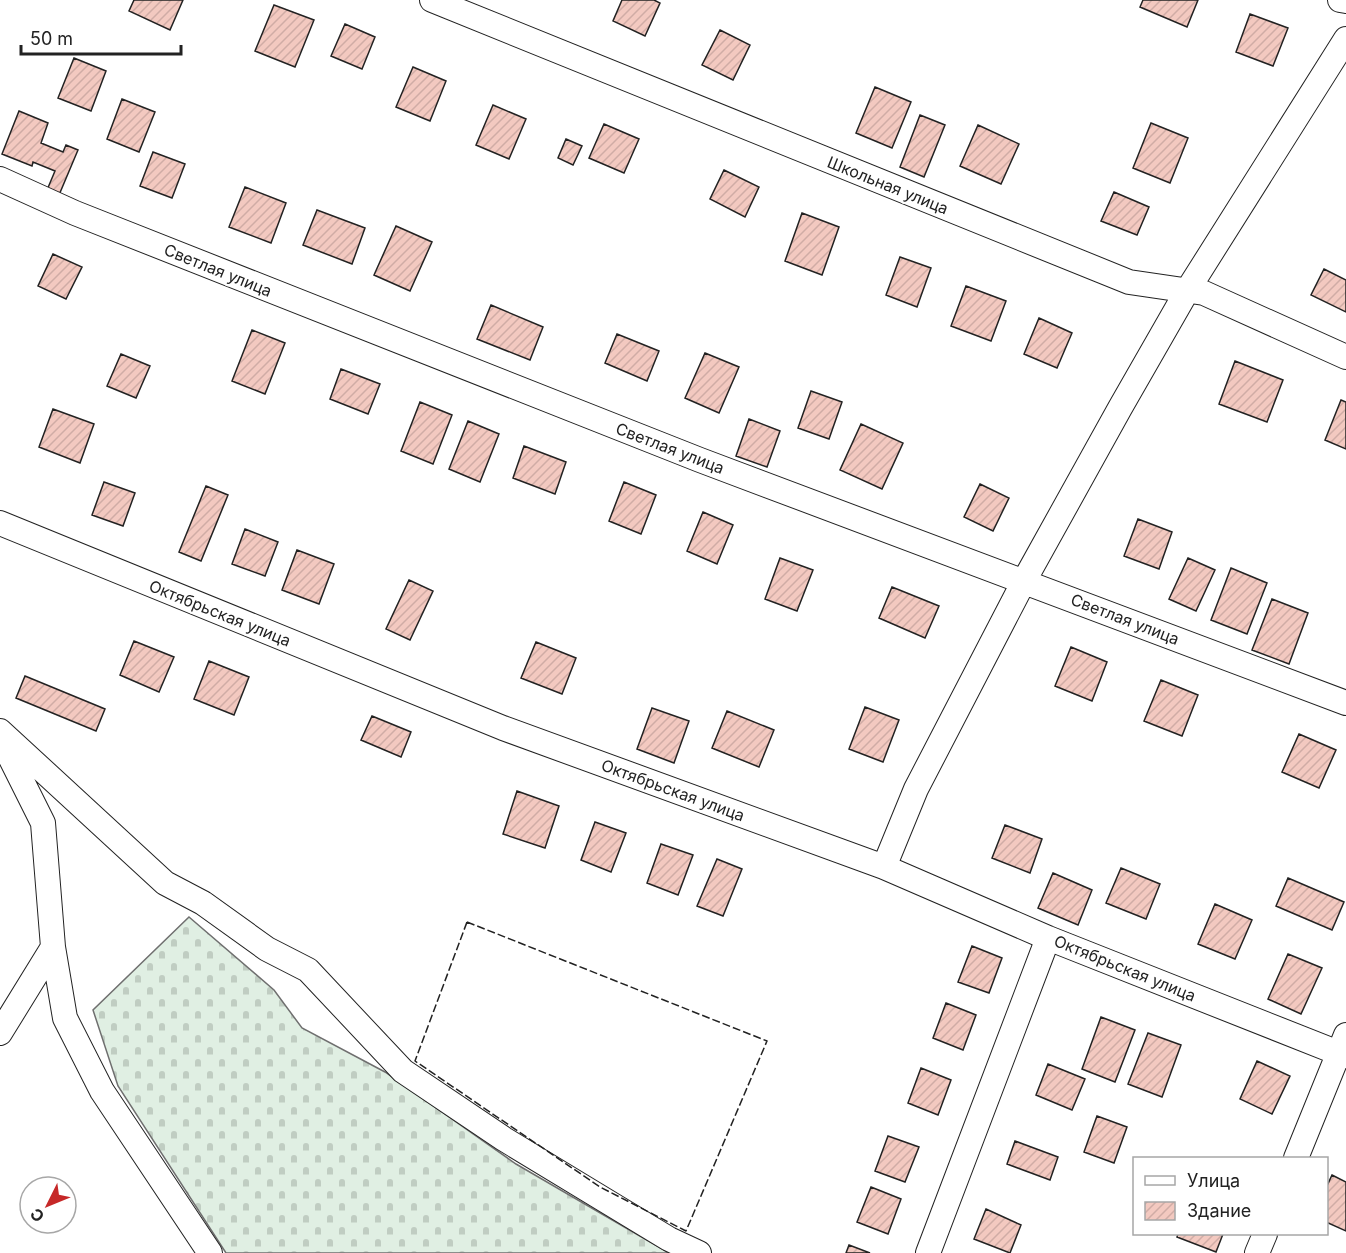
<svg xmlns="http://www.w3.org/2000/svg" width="1346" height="1253" font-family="Inter,sans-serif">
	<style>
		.cemetery { fill: url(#cemetery-stones); stroke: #6f6f6f; stroke-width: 1.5 }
		.building { fill: url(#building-hatch); stroke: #222; stroke-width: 1.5 }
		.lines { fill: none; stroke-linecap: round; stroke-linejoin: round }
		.minor-casing { stroke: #222; stroke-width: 26 }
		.minor { stroke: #fff; stroke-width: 24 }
		.fence { stroke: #222; stroke-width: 1.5; stroke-dasharray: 8 3; stroke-linecap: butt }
		.labels { text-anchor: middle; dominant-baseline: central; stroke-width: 4.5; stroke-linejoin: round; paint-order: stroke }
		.street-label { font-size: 16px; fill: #222; stroke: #fff }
	</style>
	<defs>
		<pattern id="cemetery-stones" width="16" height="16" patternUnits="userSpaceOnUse" patternTransform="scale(1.5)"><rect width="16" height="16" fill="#e0efe3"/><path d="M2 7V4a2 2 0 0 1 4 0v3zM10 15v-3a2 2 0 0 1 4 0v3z" fill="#c0cdc2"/></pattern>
		<pattern id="building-hatch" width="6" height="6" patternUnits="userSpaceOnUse" patternTransform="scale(1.5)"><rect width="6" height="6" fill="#f3c9c0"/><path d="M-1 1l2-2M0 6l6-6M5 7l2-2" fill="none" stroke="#d0aca5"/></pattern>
	</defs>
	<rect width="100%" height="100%" fill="#fff"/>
	<!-- cemetery -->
	<path class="cemetery" d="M189,917L274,990L302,1028L385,1072L516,1164L669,1253H226L118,1086L93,1010Z"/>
	<!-- building -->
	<path class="building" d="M134,0H183L170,30L129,11Z
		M622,0H654L660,3L645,36L613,21Z
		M1143,0H1198L1187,27L1140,7Z
		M274,5L314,20L295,67L255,51Z
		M1250,14L1288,28L1273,66L1236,52Z
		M345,24L375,37L362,69L331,56Z
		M720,30L750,45L733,80L702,65Z
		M74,58L106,71L91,111L58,98Z
		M413,67L446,81L430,121L396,107Z
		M875,87L911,102L892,148L856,133Z
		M122,99L155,112L139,152L107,139Z
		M493,105L526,119L509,159L476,145Z
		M19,111L48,123L41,143L63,152L66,145L78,150L59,195L47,190L55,171L33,162L32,166L2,154Z
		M920,115L945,125L924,177L900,167Z
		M1151,123L1188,138L1170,183L1133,168Z
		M604,124L639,139L624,173L589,158Z
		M978,125L1019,144L1001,184L960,166Z
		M566,139L582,146L573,165L558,158Z
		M153,152L185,164L172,198L140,186Z
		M724,170L759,187L745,217L710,199Z
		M245,187L286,203L271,243L229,227Z
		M1114,192L1149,207L1137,235L1101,221Z
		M317,210L365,228L352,264L303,245Z
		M802,213L839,227L822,275L785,261Z
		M396,226L432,242L410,291L374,275Z
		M53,254L82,267L66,299L38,286Z
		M900,257L931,268L917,307L886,295Z
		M1324,269L1346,280V312L1311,295Z
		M966,286L1006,301L991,341L951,326Z
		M491,305L543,327L530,360L477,339Z
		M1039,318L1072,333L1057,368L1024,354Z
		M252,330L285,343L265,394L232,381Z
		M617,334L659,351L647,381L605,363Z
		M705,353L739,367L719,413L685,398Z
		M121,354L150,366L136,398L107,386Z
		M1235,361L1283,380L1267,422L1219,404Z
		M341,369L380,384L368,414L330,399Z
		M811,391L842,402L829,439L798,428Z
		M1341,400L1346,402V449L1325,440Z
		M420,402L452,415L433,464L401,451Z
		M53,409L94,424L80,463L39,447Z
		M749,419L780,431L767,467L736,456Z
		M468,421L499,434L480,482L449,469Z
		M861,424L903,443L882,489L840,470Z
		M524,446L566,462L555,494L513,478Z
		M104,482L135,493L123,526L92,515Z
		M624,482L656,495L641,534L609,521Z
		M980,484L1009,498L993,531L964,517Z
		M206,486L228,495L201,561L179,552Z
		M703,512L733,525L717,564L687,551Z
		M1138,519L1172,532L1159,569L1124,556Z
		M245,529L278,542L265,576L232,564Z
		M297,550L334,564L319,604L282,590Z
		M780,558L813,570L797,611L765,599Z
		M1188,558L1215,570L1196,611L1169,599Z
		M1231,568L1267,583L1247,634L1211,620Z
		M409,580L433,591L410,640L386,629Z
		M892,587L939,606L925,638L879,618Z
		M1272,599L1308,613L1289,664L1252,650Z
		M134,641L174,657L159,692L120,675Z
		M536,642L576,658L562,694L521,678Z
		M1071,647L1107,662L1092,701L1055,686Z
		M209,661L249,677L234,715L194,699Z
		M25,676L105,709L96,731L16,698Z
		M1161,680L1198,695L1182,736L1144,721Z
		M865,707L899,720L883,762L849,749Z
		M652,708L689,721L674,763L637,749Z
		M727,711L774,730L759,767L712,748Z
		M372,716L411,732L401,757L361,740Z
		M1299,734L1336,750L1319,788L1282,772Z
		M517,791L559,806L545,848L503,834Z
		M595,822L626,833L611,872L581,860Z
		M1005,825L1042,839L1030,873L992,858Z
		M661,844L693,855L678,895L647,883Z
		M717,859L742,869L723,916L697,906Z
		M1121,868L1160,884L1146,919L1106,903Z
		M1053,873L1092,890L1078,925L1038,908Z
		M1288,878L1344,902L1332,930L1276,906Z
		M1215,904L1252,920L1235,959L1198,944Z
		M972,946L1002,958L989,993L958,982Z
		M1288,954L1322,968L1301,1014L1268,999Z
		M946,1003L976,1015L963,1050L933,1038Z
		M1101,1017L1135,1030L1115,1082L1082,1069Z
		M1148,1033L1181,1045L1162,1097L1128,1084Z
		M1257,1061L1290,1076L1272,1114L1240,1099Z
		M1048,1064L1085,1079L1072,1110L1036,1095Z
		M921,1068L951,1080L938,1115L908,1103Z
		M1097,1116L1127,1127L1114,1163L1084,1152Z
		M888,1136L919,1147L905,1182L875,1171Z
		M1015,1141L1058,1157L1050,1180L1007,1164Z
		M1332,1175L1346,1182V1231L1326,1222V1188Z
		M871,1187L901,1199L888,1234L857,1222Z
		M986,1209L1021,1225L1010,1253L974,1239Z
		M1178,1234H1223L1216,1252L1177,1237Z
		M849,1245L870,1253H846Z"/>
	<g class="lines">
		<defs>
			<path id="minor" d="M432,0L1129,282L1204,293L1346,357
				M1340,0L1346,1
				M0,179L75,213L700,460L1346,703
				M0,523L503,728L884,867L1048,938L1346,1056
				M0,731L165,883L203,903L267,949L308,970L403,1071L504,1139L669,1239L699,1253
				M1,739L43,823L53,947L65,1018L102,1091L210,1253
				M884,867L916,789L1024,581L1120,408L1187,291L1346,39
				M0,1033L53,947
				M1296,1158L1346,1035
				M928,1253L1048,938
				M1257,1253L1265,1234"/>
		</defs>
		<!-- minor casing -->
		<use href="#minor" class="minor-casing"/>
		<!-- minor -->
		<use href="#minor" class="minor"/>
		<!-- fence -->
		<path class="fence" d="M467,922L767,1041L686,1231L600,1187L415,1061Z"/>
	</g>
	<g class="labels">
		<!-- street labels -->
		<g class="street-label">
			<text transform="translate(888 185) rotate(22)">Школьная улица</text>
			<text transform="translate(218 270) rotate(22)">Светлая улица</text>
			<text transform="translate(670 448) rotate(21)">Светлая улица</text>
			<text transform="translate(220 613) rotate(22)">Октябрьская улица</text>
			<text transform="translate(1125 619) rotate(21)">Светлая улица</text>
			<text transform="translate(673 790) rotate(20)">Октябрьская улица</text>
			<text transform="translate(1125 968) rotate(22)">Октябрьская улица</text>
		</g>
	</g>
	<!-- legend -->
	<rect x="1133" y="1157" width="195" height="78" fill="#ffffff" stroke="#a7a7a7" stroke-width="1.5"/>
	<rect x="1145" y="1176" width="30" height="9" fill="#ffffff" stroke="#a7a7a7" stroke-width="1.5"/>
	<text x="1187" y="1187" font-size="18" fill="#222222">Улица</text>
	<rect x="1145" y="1202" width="30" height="18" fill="url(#building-hatch)" stroke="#a7a7a7" stroke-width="1.5"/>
	<text x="1187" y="1217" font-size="18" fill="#222222">Здание</text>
	<!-- north arrow -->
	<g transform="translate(48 1205) rotate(227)"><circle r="28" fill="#ffffff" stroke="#a7a7a7" stroke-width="1.5"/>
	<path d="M0-4.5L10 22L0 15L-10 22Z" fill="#c62828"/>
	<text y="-9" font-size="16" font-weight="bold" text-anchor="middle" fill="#222222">С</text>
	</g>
	<!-- scale -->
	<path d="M21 45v9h160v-9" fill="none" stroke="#222222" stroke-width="3"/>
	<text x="30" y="45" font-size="18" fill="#222222" stroke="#ffffff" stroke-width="4.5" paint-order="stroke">50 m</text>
</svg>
